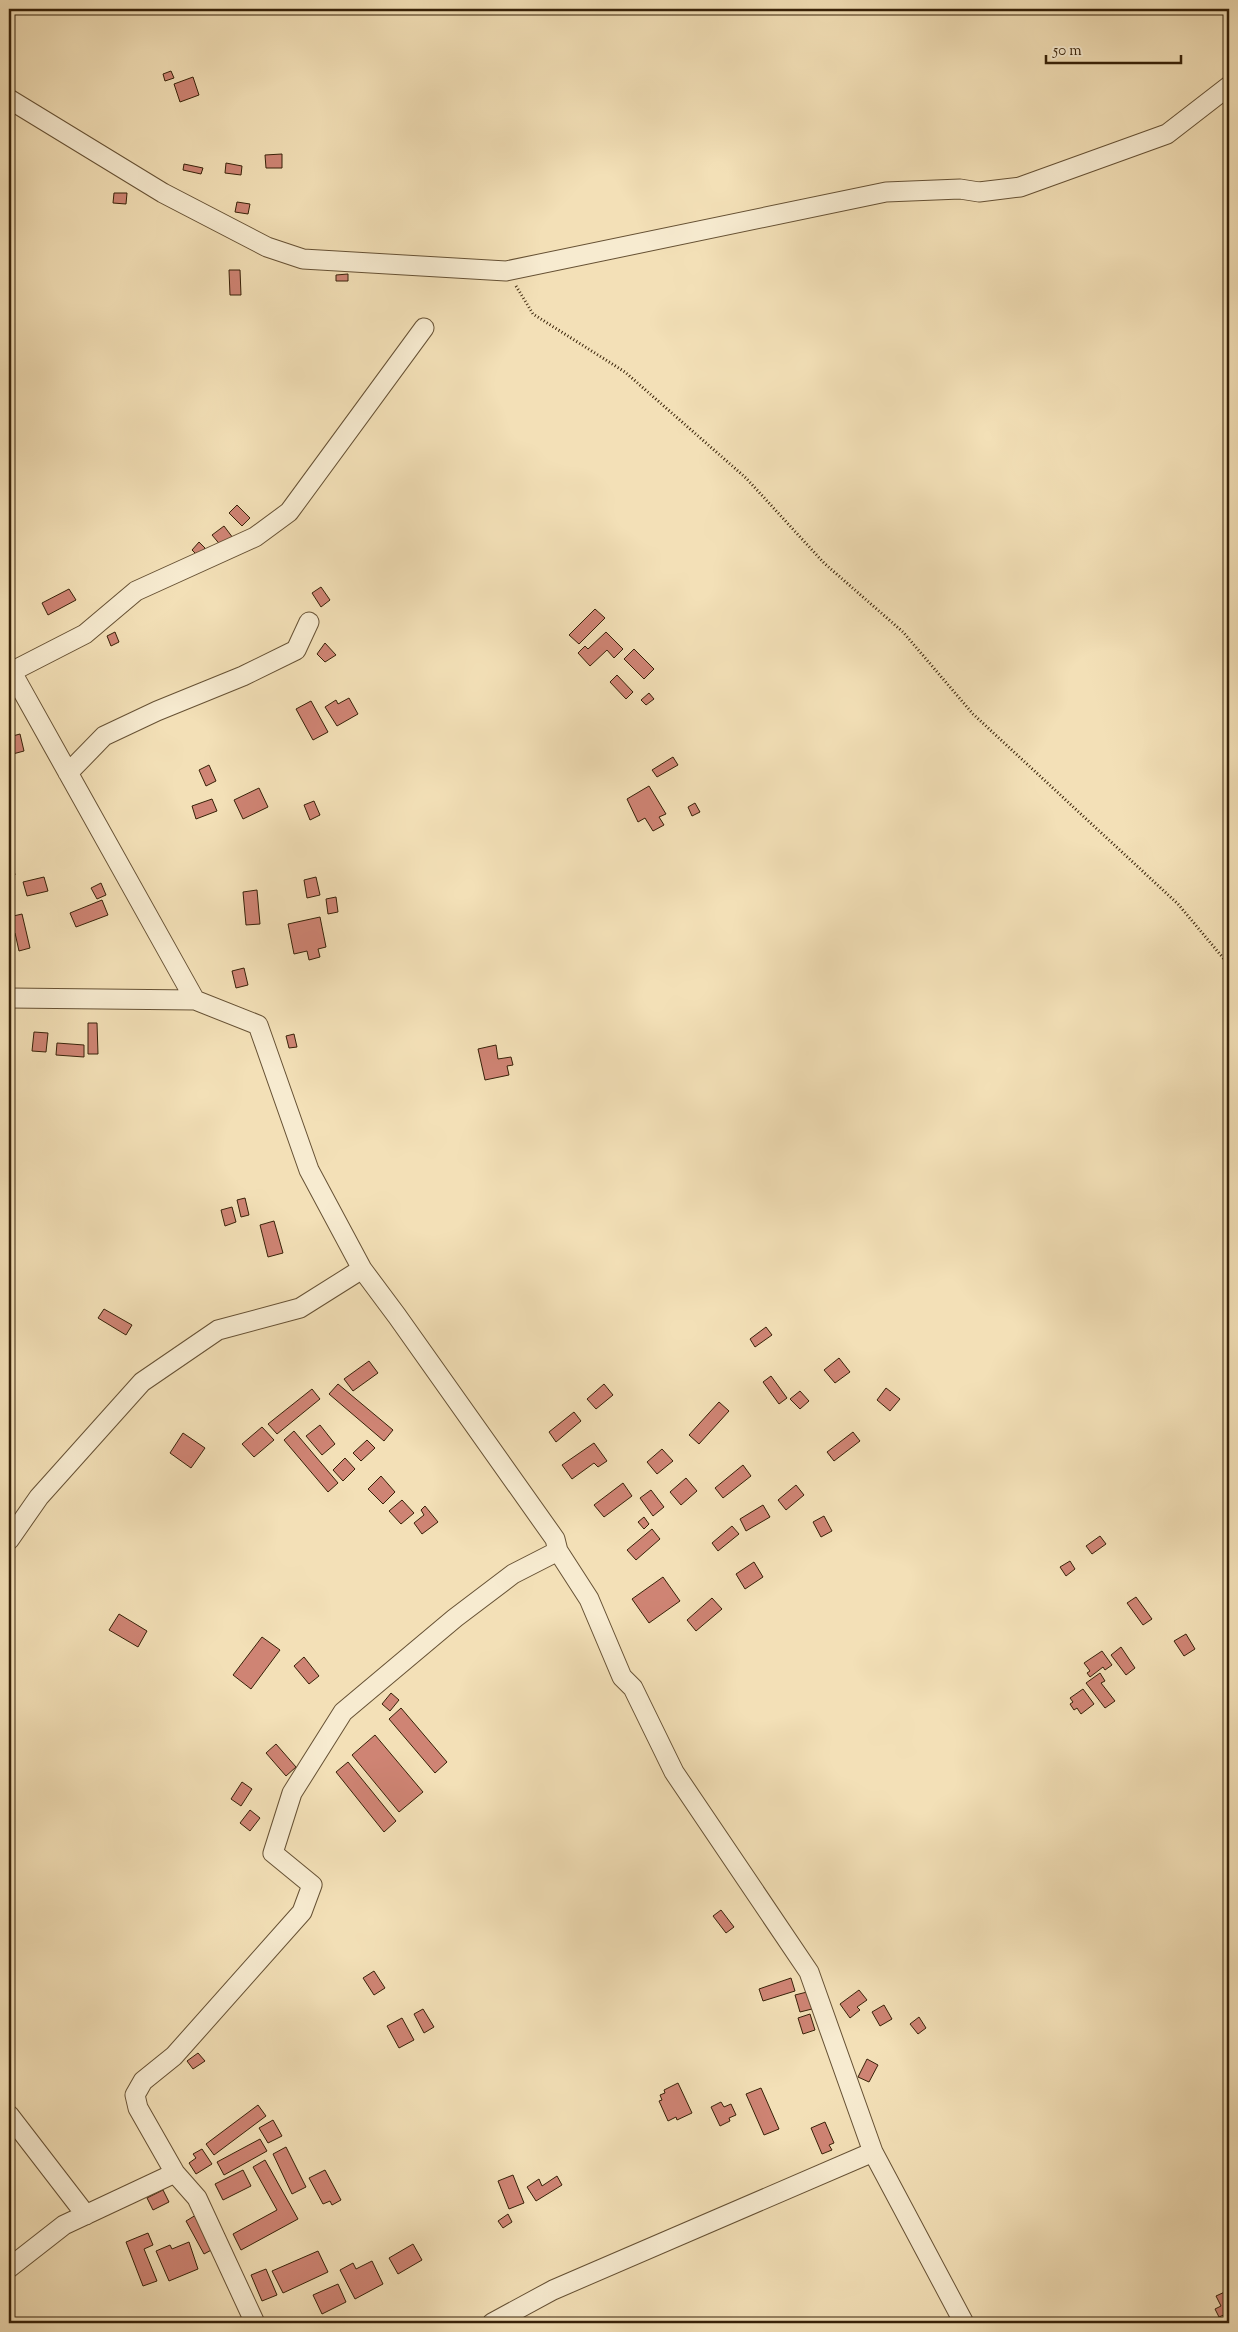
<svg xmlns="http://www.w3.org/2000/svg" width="1238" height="2332" font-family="'Sorts Mill Goudy',serif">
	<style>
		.building { fill: #cf8474; stroke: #372108 }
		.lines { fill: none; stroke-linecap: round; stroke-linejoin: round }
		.minor-casing { stroke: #665134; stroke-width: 21 }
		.path { stroke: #372108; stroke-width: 3; stroke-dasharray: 1 2.5; stroke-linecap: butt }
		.minor { stroke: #f7ebd0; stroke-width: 19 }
	</style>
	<rect width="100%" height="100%" fill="#f3e0b7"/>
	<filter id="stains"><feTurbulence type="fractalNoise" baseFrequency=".004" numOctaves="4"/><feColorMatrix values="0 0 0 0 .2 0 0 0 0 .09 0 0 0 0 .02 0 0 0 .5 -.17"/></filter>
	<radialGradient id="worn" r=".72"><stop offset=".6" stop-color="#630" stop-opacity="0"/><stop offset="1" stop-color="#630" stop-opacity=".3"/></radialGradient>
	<!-- building -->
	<path class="building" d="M171,71L174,78L165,81L163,74Z
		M193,77L199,95L180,102L174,84Z
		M282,154V168H266L265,155Z
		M226,163L242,166L241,175L225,173Z
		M184,164L203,168L201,174L183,170Z
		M114,193H127L126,204L113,203Z
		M237,202L250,204L248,214L235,212Z
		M229,270H240L241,295H230Z
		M348,274V281H336V275Z
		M237,505L250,518L242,526L229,513Z
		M224,526L233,538L222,547L212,535Z
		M199,542L205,548L198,556L192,550Z
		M321,587L330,600L321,607L312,593Z
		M69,589L76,600L48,615L42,603Z
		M595,609L605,618L579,644L569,635Z
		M115,632L119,642L111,646L107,636Z
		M606,632L623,649L614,658L607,650L590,666L578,653L585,646L588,649Z
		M325,643L336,655L325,662L317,654Z
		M634,649L654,669L644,679L624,659Z
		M617,675L633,692L626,699L610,682Z
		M649,693L654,699L646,705L641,700Z
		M349,698L358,714L337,726L325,707L336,700L338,704Z
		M311,701L328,732L313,740L296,709Z
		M20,734L24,751L9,755V737Z
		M673,757L678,765L657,777L652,770Z
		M209,765L216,781L206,786L199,770Z
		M649,786L666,814L659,817L664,825L653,831L645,818L638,822L627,799Z
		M259,788L268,807L243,819L234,800Z
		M212,799L217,811L196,819L192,806Z
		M314,801L320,815L310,820L304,805Z
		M695,803L700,812L692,816L688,807Z
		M9,847L15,875L9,877Z
		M44,877L48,891L27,896L23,882Z
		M316,877L320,895L307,898L304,880Z
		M101,883L106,895L97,899L91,888Z
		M257,890L260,924L246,925L243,892Z
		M336,897L338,912L328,914L326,899Z
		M102,900L108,915L76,927L70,913Z
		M22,914L30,948L19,951L15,933L9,934V917Z
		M320,917L326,947L318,949L320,957L309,960L307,951L294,954L288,924Z
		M244,968L248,985L236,988L232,971Z
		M88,1023H97L98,1054H88Z
		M34,1032L48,1033L46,1052L32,1051Z
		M294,1034L297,1047L289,1048L286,1036Z
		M57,1043L84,1045V1057L56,1055Z
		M496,1045L498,1059L511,1057L513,1065L507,1066L509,1075L485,1080L478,1049Z
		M245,1198L249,1215L241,1217L237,1200Z
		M232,1207L236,1222L225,1226L221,1210Z
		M274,1221L283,1253L268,1257L260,1225Z
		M104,1309L132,1325L126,1335L98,1318Z
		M766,1327L772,1335L755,1347L750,1339Z
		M839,1358L850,1372L835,1383L824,1370Z
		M369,1361L378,1373L353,1391L344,1379Z
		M771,1376L787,1398L779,1404L763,1382Z
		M338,1384L393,1430L384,1441L329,1394Z
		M604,1384L613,1395L596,1409L587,1399Z
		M886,1388L900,1399L890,1411L877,1400Z
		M312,1389L320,1399L277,1434L268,1424Z
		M800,1391L809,1401L800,1409L790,1399Z
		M719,1402L729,1411L699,1444L689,1435Z
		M574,1412L581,1421L556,1442L549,1432Z
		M320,1425L335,1444L322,1455L306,1436Z
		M262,1427L274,1440L254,1457L242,1444Z
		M294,1431L338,1483L328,1492L284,1440Z
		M853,1432L860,1441L834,1461L827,1452Z
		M183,1433L205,1448L191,1468L170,1453Z
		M367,1440L375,1448L361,1461L353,1453Z
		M594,1443L607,1461L598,1467L594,1463L572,1479L562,1465Z
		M662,1449L673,1461L657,1474L647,1462Z
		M345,1458L355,1469L343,1481L333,1470Z
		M743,1465L751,1476L723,1498L715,1488Z
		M381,1476L395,1492L383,1504L368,1489Z
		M686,1478L697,1491L681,1505L670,1492Z
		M623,1483L632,1496L604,1517L594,1505Z
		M796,1485L804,1495L786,1510L778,1500Z
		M651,1490L664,1507L653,1516L640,1498Z
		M402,1500L414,1513L401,1524L389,1511Z
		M763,1505L770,1517L746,1531L740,1519Z
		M425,1506L438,1522L422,1534L414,1523L424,1515L421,1510Z
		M824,1516L832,1531L821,1537L813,1522Z
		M644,1517L649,1524L644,1529L638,1522Z
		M732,1526L739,1534L718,1551L712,1543Z
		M652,1529L660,1539L636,1560L627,1550Z
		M1100,1536L1106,1544L1092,1554L1086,1546Z
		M1070,1561L1075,1569L1066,1576L1060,1567Z
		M754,1562L763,1577L745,1589L736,1574Z
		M663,1577L680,1601L649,1623L632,1599Z
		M1136,1597L1152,1619L1143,1625L1127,1603Z
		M712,1598L722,1609L696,1631L687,1620Z
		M119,1614L147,1631L138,1647L109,1630Z
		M1186,1634L1195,1649L1184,1656L1174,1641Z
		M262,1637L280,1650L251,1689L233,1675Z
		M1121,1647L1135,1668L1126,1675L1111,1655Z
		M1102,1651L1112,1665L1105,1670L1103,1667L1090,1677L1087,1673L1090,1671L1084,1663Z
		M304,1657L319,1676L309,1684L294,1666Z
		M1100,1673L1105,1681L1101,1683L1115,1701L1105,1708L1086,1683Z
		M1083,1689L1094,1704L1081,1714L1077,1708L1074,1710L1070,1704L1073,1702L1070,1698Z
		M391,1693L399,1700L390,1711L382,1704Z
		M401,1708L447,1762L435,1773L389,1719Z
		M375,1735L423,1792L399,1812L352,1755Z
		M276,1744L296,1767L286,1776L266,1753Z
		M348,1762L396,1821L384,1832L336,1772Z
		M242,1782L252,1789L241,1806L231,1799Z
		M250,1810L260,1818L250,1831L240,1823Z
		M721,1910L734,1927L726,1933L713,1916Z
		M374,1971L385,1988L374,1995L363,1978Z
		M791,1978L795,1991L763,2001L759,1989Z
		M859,1990L867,2000L857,2007L860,2010L850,2018L840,2004Z
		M807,1992L812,2009L800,2012L795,1995Z
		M884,2005L892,2019L880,2026L872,2012Z
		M423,2009L434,2027L424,2033L414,2014Z
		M810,2014L815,2030L803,2034L798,2018Z
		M919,2017L926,2028L918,2034L910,2024Z
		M402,2018L414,2040L399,2048L387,2026Z
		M198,2053L205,2061L193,2069L187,2061Z
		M867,2059L878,2065L869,2082L858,2077Z
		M678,2083L692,2113L677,2120L676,2117L668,2121L659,2101L662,2100L660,2095L665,2093L664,2090Z
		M761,2088L779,2129L764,2135L746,2094Z
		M721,2102L724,2107L731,2104L736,2115L729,2118L730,2121L720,2126L711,2107Z
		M258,2105L266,2116L214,2155L206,2144Z
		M273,2120L282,2136L268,2143L259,2128Z
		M825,2122L834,2143L829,2145L832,2150L822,2154L811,2128Z
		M260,2139L267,2151L224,2175L217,2162Z
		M286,2147L306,2187L292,2194L273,2154Z
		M202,2149L212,2164L196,2174L189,2163L196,2158L193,2154Z
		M265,2160L298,2219L241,2250L233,2234L277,2210L253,2167Z
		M243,2170L251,2186L223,2200L215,2184Z
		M325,2170L341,2200L332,2205L330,2201L323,2204L309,2178Z
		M513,2175L524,2203L509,2209L498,2181Z
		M557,2176L562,2185L536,2201L527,2187L539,2179L542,2186Z
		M163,2190L169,2202L153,2210L147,2198Z
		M508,2214L512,2222L503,2228L498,2221Z
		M196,2215L215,2248L204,2254L186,2221Z
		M148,2233L153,2245L144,2249L157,2281L143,2286L126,2242Z
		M189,2242L198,2269L169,2281L156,2251L170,2245L172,2249Z
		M413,2244L422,2260L398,2274L389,2258Z
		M318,2251L328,2272L283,2293L272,2271Z
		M372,2261L383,2284L355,2299L340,2270L353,2263L356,2269Z
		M266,2269L277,2295L262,2301L251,2275Z
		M338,2284L346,2302L322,2314L313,2295Z
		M1229,2290V2317L1226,2314L1219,2317L1215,2309L1221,2306L1216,2296Z"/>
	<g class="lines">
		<defs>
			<path id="minor" d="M9,99L163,193L267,247L303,259L506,271L886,192L960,189L979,192L1020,187L1167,134L1229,86
				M9,667L195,1000
				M9,673L85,634L136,591L255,537L289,512L424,328
				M68,773L104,736L157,711L243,676L296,650L309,622
				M9,998L195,1000L258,1025L309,1170L362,1269L397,1316L555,1539L558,1551L589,1599L622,1677L633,1688L674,1772L809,1972L873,2152L964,2323
				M9,1540L39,1497L142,1382L218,1330L300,1308L362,1269
				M9,2115L86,2215
				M175,2173L138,2108L135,2095L143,2081L174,2056L302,1912L312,1885L273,1853L292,1793L343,1712L455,1618L513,1574L558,1551
				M9,2268L64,2225L175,2173L197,2198L255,2323
				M492,2323L553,2290L873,2152"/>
		</defs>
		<!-- minor casing -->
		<use href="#minor" class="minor-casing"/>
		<!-- path -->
		<path class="path" d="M516,286L533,314L625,372L746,478L824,563L903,632L973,714L1178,904L1229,965"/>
		<!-- minor -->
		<use href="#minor" class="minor"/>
	</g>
	<!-- margin -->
	<rect width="1238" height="2332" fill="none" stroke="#f3e0b7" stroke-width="30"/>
	<rect x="10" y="10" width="1218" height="2312" fill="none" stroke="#372108" stroke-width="2.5"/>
	<rect x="15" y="15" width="1208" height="2302" fill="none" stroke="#372108"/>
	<!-- scale -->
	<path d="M1046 55v8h135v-8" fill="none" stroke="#372108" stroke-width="2.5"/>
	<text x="1053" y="55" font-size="15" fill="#372108" stroke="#f7ebd0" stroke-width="4" paint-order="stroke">50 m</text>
	<rect width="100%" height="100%" filter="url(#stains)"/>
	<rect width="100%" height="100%" fill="url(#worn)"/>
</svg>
